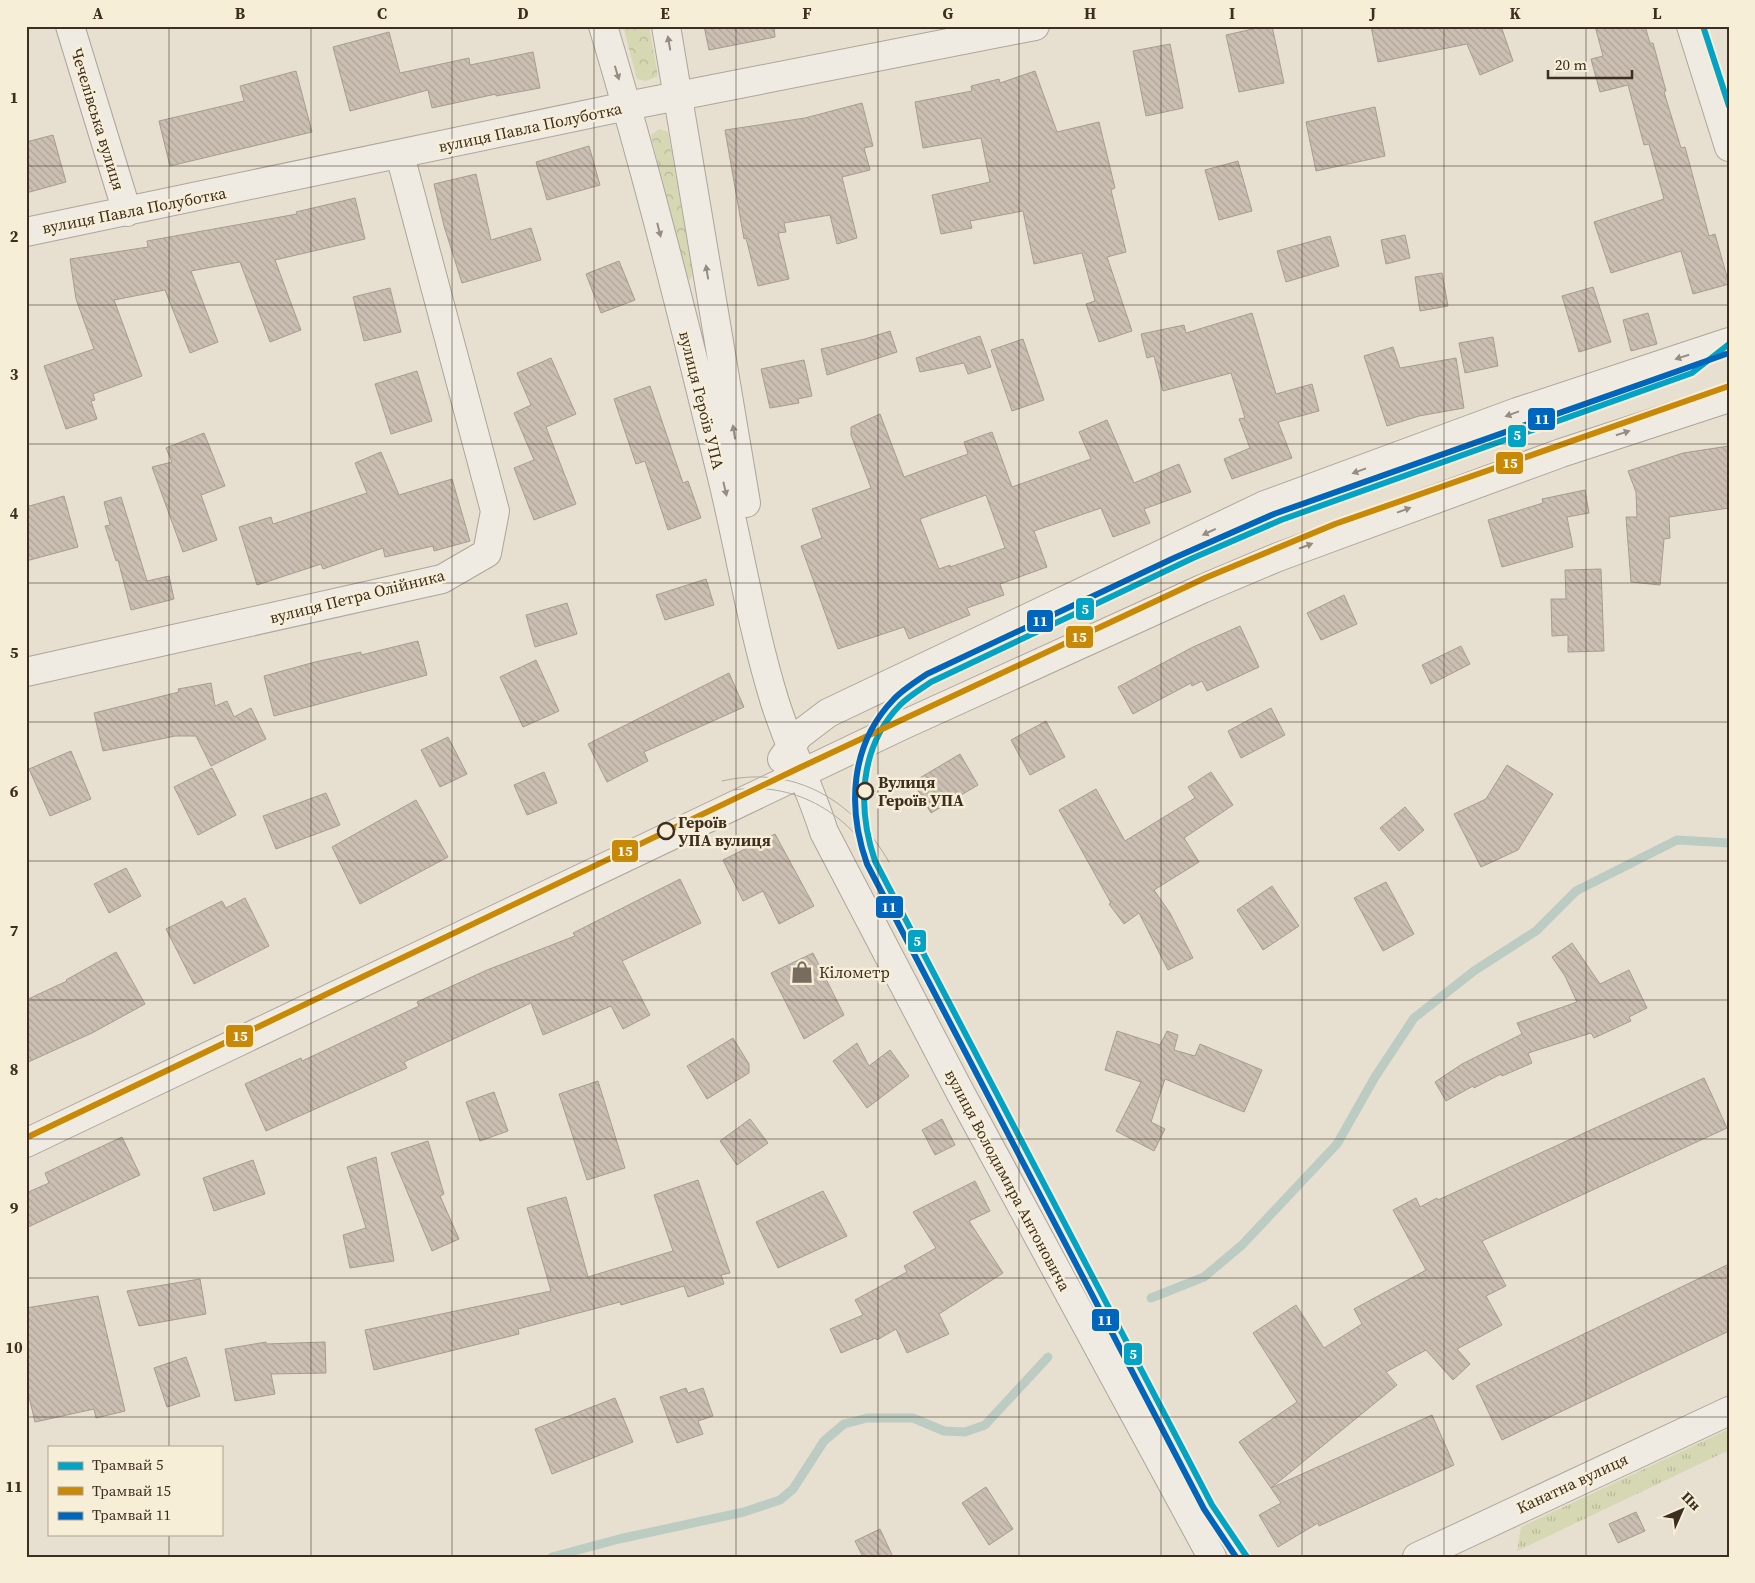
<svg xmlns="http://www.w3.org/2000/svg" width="1755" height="1583" font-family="'Source Serif 4',serif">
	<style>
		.grass { fill: url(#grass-tufts) }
		.park { fill: url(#park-crowns) }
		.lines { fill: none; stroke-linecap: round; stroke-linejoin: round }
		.stream { stroke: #bcccc2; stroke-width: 9 }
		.building { fill: url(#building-back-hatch); stroke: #a89c90; fill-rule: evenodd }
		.minor-casing { stroke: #ada599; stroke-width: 30 }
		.minor { stroke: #efebe3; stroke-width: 28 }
		.tram { stroke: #afaaa2; stroke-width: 1 }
		.tram-1-casing { stroke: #f7eed8; stroke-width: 10 }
		.tram-2-casing { stroke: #f7eed8; stroke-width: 10 }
		.tram-3-casing { stroke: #f7eed8; stroke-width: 10 }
		.tram-1 { stroke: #03a3c5; stroke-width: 6 }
		.tram-2 { stroke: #c88808; stroke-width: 6 }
		.tram-3 { stroke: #0065bd; stroke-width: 6 }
		.oneway { fill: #968c82 }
		.grid { fill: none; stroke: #3d2e20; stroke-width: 1; stroke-opacity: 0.55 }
		.stop-dot { fill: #f7eed8; stroke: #3d2e20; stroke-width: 2.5 }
		.labels { text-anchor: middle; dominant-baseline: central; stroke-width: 5; stroke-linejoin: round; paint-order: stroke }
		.street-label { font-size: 16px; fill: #3d2e20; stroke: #f7eed8 }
		.stop-label { font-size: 16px; font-weight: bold; fill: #3d2e20; stroke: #f7eed8; text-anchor: start }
		.poi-label { font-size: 16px; fill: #3d2e20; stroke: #f7eed8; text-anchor: start }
		.line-badge { stroke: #f7eed8; stroke-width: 2 }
		.badge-label { font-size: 14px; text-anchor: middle; font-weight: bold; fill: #fff }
		.neatline { fill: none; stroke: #3d2e20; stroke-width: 2 }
		.grid-label { font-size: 16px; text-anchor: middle; font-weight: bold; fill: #3d2e20 }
	</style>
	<defs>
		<pattern id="grass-tufts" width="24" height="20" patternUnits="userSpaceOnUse" patternTransform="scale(1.25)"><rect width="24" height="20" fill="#d6d7b3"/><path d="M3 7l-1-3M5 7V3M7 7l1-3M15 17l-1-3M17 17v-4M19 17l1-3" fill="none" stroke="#b9b99a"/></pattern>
		<pattern id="park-crowns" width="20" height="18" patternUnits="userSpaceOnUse" patternTransform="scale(1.25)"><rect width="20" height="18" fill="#d6d7b3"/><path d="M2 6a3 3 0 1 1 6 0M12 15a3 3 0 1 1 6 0" fill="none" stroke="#b9b99a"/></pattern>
		<pattern id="building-back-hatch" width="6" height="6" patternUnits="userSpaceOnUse" patternTransform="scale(1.25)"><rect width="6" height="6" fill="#cbbfb2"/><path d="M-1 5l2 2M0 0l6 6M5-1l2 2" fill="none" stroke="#afa499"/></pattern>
	</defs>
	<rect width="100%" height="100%" fill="#e7e0d1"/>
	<!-- grass -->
	<path class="grass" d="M1729,1429V1450L1517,1551L1521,1527Z"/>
	<!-- park -->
	<path class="park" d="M623,26H649L658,76L646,81L637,79Z
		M659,129L668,132L693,275L690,280L685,277L651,135Z"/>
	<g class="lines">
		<!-- stream -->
		<path class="stream" d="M1151,1298L1204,1277L1242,1245L1337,1144L1375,1077L1414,1018L1474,971L1536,931L1576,891L1677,840L1729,843
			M552,1557L619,1539L744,1512L780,1500L793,1489L824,1441L844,1424L867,1418H913L944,1431L965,1432L985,1425L1048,1357"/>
	</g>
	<!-- building -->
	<path class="building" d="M704,26H774L775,37L709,50Z
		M1266,26H1272L1284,83L1239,92L1226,35Z
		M1371,26H1501L1513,61L1480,75L1467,44L1378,62Z
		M1595,26H1645L1650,43H1653L1666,91L1664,92L1681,148L1685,147L1709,236L1715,234L1729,284L1693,294L1681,251L1611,273L1594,222L1664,199L1649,144L1644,145L1628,85L1600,92L1591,59L1603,56Z
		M389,32L400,73L469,58L470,65L533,52L540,88L496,96V94L432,108L428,90L350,111L333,47Z
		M1170,44L1183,108L1146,116L1133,51Z
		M296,71L312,132L170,166L159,121L244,101L240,86Z
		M1035,71L1057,132L1099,122L1115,188L1111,190L1126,252L1107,257L1132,331L1099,342L1086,304L1095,301L1082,253L1034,264L1023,211L970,221L972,228L941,234L932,195L990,182L981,138L923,148L915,102L972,91L971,86L999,79L1000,83Z
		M862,103L873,146L864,148L870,170L842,177L857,238L837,244L830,215L784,223L786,232L778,233L789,279L758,286L746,238L744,239L725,130L805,118Z
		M1375,107L1385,156L1316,171L1306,122Z
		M53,135L66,182L26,193V142Z
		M589,146L600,185L547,200L536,162Z
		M1238,161L1252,211L1219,220L1205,170Z
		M476,174L491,240L531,228L541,260L462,283L444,226L434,184Z
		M355,198L365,239L275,260L301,330L270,342L240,262L191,271L218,342L190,353L165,290L114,300L142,376L93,394L95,400L91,401L97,419L66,429L44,366L94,349L76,299L70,259L148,247L147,241L297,214L296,212Z
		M1405,235L1410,258L1386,264L1381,240Z
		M1330,236L1339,266L1286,282L1277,251Z
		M619,261L635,300L601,313L586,274Z
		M1442,273L1448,306L1420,311L1415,277Z
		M1593,287L1611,342L1579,352L1562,296Z
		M390,288L401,332L364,341L353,297Z
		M1252,313L1276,394L1312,384L1319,411L1278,422L1292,458L1232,479L1224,459L1250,448L1239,419L1245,418L1231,373L1163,391L1154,356L1147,358L1141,334L1184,325L1186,333Z
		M1648,313L1657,344L1631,351L1623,320Z
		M890,331L897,352L827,375L821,349L865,339Z
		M980,336L991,367L968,374L964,363L920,372L916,358Z
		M1493,337L1498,366L1465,373L1459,343Z
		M1023,339L1044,400L1012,411L991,350Z
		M1393,347L1400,368L1456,358L1464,408L1419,416L1387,426L1364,356Z
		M551,358L576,414L546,427L576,504L534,520L514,468L534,460L514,413L531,405L517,373Z
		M804,360L812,396L798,399L799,403L770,408L761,369Z
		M417,371L432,421L391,434L375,384Z
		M650,386L683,483L688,481L701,518L668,530L645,461L636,464L614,399Z
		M880,414L904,477L968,454L964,442L992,432L1012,487L1091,459L1079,432L1107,420L1134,483L1179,464L1191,492L1144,509L1150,523L1113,537L1101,508L1034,531L1047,567L1000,584L1004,595L967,608L970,615L909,639L904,627L838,649L801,546L822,538L812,509L871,488L851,435V427ZM986,495L1005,548L950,567V565L939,569L920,519Z
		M204,433L225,486L201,495L217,540L183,552L152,467L172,462L166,448Z
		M1729,446V508L1669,517L1670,538L1664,539L1660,585L1631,582L1626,517H1637L1636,492L1628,471L1683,453Z
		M381,452L399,495L452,479L470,541L434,551L433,546L385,557L383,548L323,569L321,564L257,585L239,527L271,517L273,524L367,493L355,463Z
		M1585,490L1589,513L1567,517L1573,547L1502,567L1488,520L1543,503L1542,499Z
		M64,496L78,547L26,561V507Z
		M121,497L147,581L169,576L174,599L131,610L118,560L116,561L105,526L110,525L104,502Z
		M1601,569L1604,651L1568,652V635L1552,636L1551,599H1566L1565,570Z
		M706,579L714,605L665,620L656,595Z
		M1344,595L1357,624L1321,640L1307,613Z
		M567,603L577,634L535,647L526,615Z
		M1240,626L1259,667L1207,691L1202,681L1192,686L1191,683L1133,714L1118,687L1193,647Z
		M418,641L427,675L274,716L264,676L315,662L361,652V655Z
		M1461,646L1470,664L1431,684L1422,665Z
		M536,660L559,711L523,727L500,677Z
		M729,673L744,707L644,752L648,761L607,782L588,744Z
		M211,683L215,706L227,701L234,717L251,708L266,739L211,766L196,736H175L103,751L94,713L179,692L178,689Z
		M1271,708L1285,735L1241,758L1228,731Z
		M1046,721L1065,757L1030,775L1011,740Z
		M448,737L467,774L440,787L421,750Z
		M71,751L91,799L50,816L29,769Z
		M960,754L978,785L931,813L913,782Z
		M1507,765L1553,794L1518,850L1481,867L1454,814L1486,799Z
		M212,768L236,815L198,835L174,787Z
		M544,772L557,803L527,815L514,785Z
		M1211,772L1233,805L1184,838L1199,862L1154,890L1170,913L1193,958L1168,970L1139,913L1124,924L1109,904L1111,903L1059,810L1096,789L1125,841L1195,798L1188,787Z
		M326,793L340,825L276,849L263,816Z
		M416,800L448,857L360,904L332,847Z
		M1405,807L1424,830L1399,851L1380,828Z
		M775,834L814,906L779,924L763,891L743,901L723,860Z
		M126,868L141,896L109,913L94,884Z
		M680,879L701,923L622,961L650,1015L623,1029L611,1006L543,1035L531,1003L404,1062L407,1068L266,1131L245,1084L301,1058L302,1061L419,1006L417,1002L487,970L575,936L573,933Z
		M1386,882L1414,934L1383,951L1354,898Z
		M1272,886L1299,926L1263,950L1237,910Z
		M245,898L269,946L194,984L166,929L222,901L226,908Z
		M1572,943L1600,984L1629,970L1647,1008L1629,1017L1631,1021L1594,1038L1591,1033L1528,1053L1532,1063L1502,1076L1501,1074L1474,1088L1473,1086L1446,1101L1435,1082L1462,1064L1522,1034L1517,1023L1577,1002L1565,976L1552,957Z
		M116,952L145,1004L92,1033L26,1063V1000L67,981L66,980Z
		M813,953L844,1015L804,1039L771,973Z
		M1117,1031L1160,1045L1167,1031L1178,1035L1174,1050L1195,1056L1200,1044L1262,1070L1244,1112L1165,1079L1151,1122L1165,1129L1154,1151L1116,1131L1141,1082L1105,1070Z
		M733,1038L749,1064V1073L707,1099L687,1066Z
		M857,1043L869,1066L890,1050L909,1076L867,1108L833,1061Z
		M1704,1078L1727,1128L1482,1241L1506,1286L1486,1296L1502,1325L1457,1349L1470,1364L1453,1380L1426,1350L1386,1372L1397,1385L1271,1488L1239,1442L1297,1402L1253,1333L1296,1305L1324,1348L1362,1324L1354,1309L1426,1270L1393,1210L1416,1198L1420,1207L1437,1198L1438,1200Z
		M598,1081L625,1168L587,1180L559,1094Z
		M494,1092L508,1131L480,1141L466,1102Z
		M750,1119L768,1143L737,1165L720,1141Z
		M942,1119L955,1145L935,1155L922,1130Z
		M122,1137L140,1175L26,1228V1193L49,1183L45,1173Z
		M428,1141L444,1194L440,1196L459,1239L432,1251L391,1153Z
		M376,1157L394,1261L350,1268L343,1235L366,1228L347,1167Z
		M253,1160L265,1194L214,1211L203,1178Z
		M698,1180L730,1273L721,1275L724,1284L688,1297L684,1286L621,1305L620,1302L518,1329L519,1334L374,1370L365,1330L551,1291L527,1208L566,1197L588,1277L673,1251L654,1195Z
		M975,1181L990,1211L969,1221L1003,1273L939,1314L949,1334L907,1353L896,1329L877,1340L876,1338L841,1353L830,1329L863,1315L855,1300L907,1272L904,1266L936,1248L913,1212Z
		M823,1191L847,1236L778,1268L756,1222Z
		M1729,1264V1331L1502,1440L1476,1386Z
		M200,1279L206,1314L139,1326L127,1291Z
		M98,1296L125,1411L96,1418L94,1409L35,1422L26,1384V1308Z
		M266,1342V1344L325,1342L326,1373L271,1374L275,1394L235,1401L225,1349Z
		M186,1357L200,1396L167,1407L154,1368Z
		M686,1388L688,1393L703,1388L713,1416L698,1421L703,1434L677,1443L660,1397Z
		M615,1398L633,1442L552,1474L535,1429Z
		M1432,1415L1454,1465L1319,1526L1318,1523L1278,1547L1259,1515L1281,1503L1271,1488Z
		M986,1487L1013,1529L989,1545L962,1503Z
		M1636,1512L1645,1531L1618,1543L1609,1524Z
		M880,1529L893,1557H863L855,1541Z"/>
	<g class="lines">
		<defs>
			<path id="minor" d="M70,26L127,212
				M603,26C647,172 684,321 720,469C739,545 751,624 774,699C788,745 810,787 824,832L960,1092L1212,1557
				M666,26L746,503
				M1691,26L1729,147
				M26,232L627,106L1035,26
				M26,672L442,579L487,553L495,511L400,155
				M782,759L799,735L828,713L1265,505L1517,412L1729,342
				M26,1143L901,726L1202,589L1278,557L1561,453L1729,398
				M1417,1557L1729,1411"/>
		</defs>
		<!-- minor casing -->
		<use href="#minor" class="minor-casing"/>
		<!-- minor -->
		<use href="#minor" class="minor"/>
		<!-- tram -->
		<path class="tram" d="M722,781C795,764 854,801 889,862
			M734,790C792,781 846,811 875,861"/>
		<defs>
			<path id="tram-1" d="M1703,26L1729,106
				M1247,1557L1212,1505L875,861C857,808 859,747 900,705C909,696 921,689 931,682L1193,558L1281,520L1692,373L1729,344"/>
			<path id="tram-2" d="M30,1136L799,768L1205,578L1335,524L1729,386"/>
			<path id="tram-3" d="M1236,1557L1204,1509L867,864C847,808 850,745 893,700C902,690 915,682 927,674L1174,558L1274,514L1726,354"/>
		</defs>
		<!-- tram-1 casing -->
		<use href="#tram-1" class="tram-1-casing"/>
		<!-- tram-2 casing -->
		<use href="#tram-2" class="tram-2-casing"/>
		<!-- tram-3 casing -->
		<use href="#tram-3" class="tram-3-casing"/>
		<!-- tram-1 -->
		<use href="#tram-1" class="tram-1"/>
		<!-- tram-2 -->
		<use href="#tram-2" class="tram-2"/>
		<!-- tram-3 -->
		<use href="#tram-3" class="tram-3"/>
	</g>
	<!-- one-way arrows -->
	<defs><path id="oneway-solid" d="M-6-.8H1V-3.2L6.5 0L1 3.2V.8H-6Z" transform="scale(1.25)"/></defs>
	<g class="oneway">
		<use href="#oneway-solid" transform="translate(669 43) rotate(-100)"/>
		<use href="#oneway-solid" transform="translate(617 73) rotate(73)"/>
		<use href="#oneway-solid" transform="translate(659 230) rotate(76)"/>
		<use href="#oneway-solid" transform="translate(707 272) rotate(-99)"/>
		<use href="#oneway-solid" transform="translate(1682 357) rotate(162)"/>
		<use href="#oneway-solid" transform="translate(1512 414) rotate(160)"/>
		<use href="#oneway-solid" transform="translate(734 432) rotate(-99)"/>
		<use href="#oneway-solid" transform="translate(1623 433) rotate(-18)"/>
		<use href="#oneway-solid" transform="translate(1359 471) rotate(160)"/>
		<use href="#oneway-solid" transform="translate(725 489) rotate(77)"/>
		<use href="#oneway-solid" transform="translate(1404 510) rotate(-20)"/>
		<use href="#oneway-solid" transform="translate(1209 532) rotate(155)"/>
		<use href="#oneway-solid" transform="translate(1306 546) rotate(-21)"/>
	</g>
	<!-- grid -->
	<path class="grid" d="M169,26V1447M311,26V1557M452,26V1557M594,26V1557M736,26V1557M878,26V1557M1019,26V1557M1161,26V1557M1302,26V1557M1444,26V1557M1586,26V1557M26,166H1729M26,305H1729M26,444H1729M26,583H1729M26,722H1729M26,861H1729M26,1000H1729M26,1139H1729M26,1278H1729M26,1417H1729M169,1534V1557"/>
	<!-- icons -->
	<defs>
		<symbol id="shop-bare" viewBox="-9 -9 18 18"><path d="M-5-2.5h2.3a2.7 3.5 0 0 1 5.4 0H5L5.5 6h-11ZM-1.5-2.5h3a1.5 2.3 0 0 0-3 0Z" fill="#786c5e" stroke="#f7eed8" stroke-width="2.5" paint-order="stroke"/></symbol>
	</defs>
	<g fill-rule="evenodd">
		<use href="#shop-bare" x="786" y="956" width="32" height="32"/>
	</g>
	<!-- markers -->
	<g class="stop-dot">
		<circle cx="865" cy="791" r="8"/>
		<circle cx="666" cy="831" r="8"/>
	</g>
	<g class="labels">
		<!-- street labels -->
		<g class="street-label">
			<text transform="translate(98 119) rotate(73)">Чечелівська вулиця</text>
			<text transform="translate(530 127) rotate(-12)">вулиця Павла Полуботка</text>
			<text transform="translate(134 210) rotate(-11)">вулиця Павла Полуботка</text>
			<text transform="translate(702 400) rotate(76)">вулиця Героїв УПА</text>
			<text transform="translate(357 596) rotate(-14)">вулиця Петра Олійника</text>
			<text transform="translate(1008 1180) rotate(62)">вулиця Володимира Антоновича</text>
			<text transform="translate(1572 1483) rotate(-25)">Канатна вулиця</text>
		</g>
		<!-- stop labels -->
		<g class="stop-label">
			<text x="878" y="782">Вулиця<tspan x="878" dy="18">Героїв УПА</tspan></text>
			<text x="678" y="822">Героїв<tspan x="678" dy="18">УПА вулиця</tspan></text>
		</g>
		<!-- poi labels -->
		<g class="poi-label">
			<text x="819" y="972">Кілометр</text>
		</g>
	</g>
	<g class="line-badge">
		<rect x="1527" y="407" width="29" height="24" rx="5" fill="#0065bd"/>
		<rect x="1507" y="424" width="20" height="24" rx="5" fill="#03a3c5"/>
		<rect x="1495" y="451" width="29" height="24" rx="5" fill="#c88808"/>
		<rect x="1075" y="597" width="20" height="24" rx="5" fill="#03a3c5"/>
		<rect x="1026" y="609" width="28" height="24" rx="5" fill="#0065bd"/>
		<rect x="1065" y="625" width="29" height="24" rx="5" fill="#c88808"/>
		<rect x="611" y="839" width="28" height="24" rx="5" fill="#c88808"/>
		<rect x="875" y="895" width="29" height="24" rx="5" fill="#0065bd"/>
		<rect x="907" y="929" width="20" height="24" rx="5" fill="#03a3c5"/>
		<rect x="225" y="1024" width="29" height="24" rx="5" fill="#c88808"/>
		<rect x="1091" y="1308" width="29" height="24" rx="5" fill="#0065bd"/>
		<rect x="1123" y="1342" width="20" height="24" rx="5" fill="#03a3c5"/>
	</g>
	<g class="badge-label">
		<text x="1542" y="424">11</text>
		<text x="1517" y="440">5</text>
		<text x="1510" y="468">15</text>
		<text x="1085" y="614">5</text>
		<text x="1040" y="626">11</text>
		<text x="1079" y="642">15</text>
		<text x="625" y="856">15</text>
		<text x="889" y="912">11</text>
		<text x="917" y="946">5</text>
		<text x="240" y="1041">15</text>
		<text x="1105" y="1325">11</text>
		<text x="1133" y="1359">5</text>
	</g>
	<!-- border -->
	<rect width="1755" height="1583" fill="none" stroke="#f7eed8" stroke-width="55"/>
	<!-- legend -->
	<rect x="48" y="1446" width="175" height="90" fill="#f7eed8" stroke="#ada18e"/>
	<rect x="58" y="1462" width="25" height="8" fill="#03a3c5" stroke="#ada18e"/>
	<text x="92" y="1470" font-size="15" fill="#3d2e20">Трамвай 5</text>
	<rect x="58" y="1487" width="25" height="8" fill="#c88808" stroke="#ada18e"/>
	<text x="92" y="1496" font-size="15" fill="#3d2e20">Трамвай 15</text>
	<rect x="58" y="1512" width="25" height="8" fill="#0065bd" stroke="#ada18e"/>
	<text x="92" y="1520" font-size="15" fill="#3d2e20">Трамвай 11</text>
	<!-- north arrow -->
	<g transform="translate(1682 1510) rotate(45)" stroke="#f7eed8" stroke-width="4" paint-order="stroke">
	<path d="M0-4L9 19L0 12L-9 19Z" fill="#3d2e20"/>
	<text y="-8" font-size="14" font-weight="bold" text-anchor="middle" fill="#3d2e20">Пн</text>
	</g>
	<!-- scale -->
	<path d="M1548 70v8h84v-8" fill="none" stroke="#3d2e20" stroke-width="2.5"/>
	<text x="1555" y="70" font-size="15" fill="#3d2e20" stroke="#f7eed8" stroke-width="4" paint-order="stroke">20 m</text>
	<rect x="28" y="28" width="1700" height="1528" class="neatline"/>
	<g class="grid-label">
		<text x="98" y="19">A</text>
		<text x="240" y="19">B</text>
		<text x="382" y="19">C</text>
		<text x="523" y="19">D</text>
		<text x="665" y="19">E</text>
		<text x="807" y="19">F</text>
		<text x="948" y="19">G</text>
		<text x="1090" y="19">H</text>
		<text x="1232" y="19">I</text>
		<text x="1373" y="19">J</text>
		<text x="1515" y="19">K</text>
		<text x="1657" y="19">L</text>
		<text x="14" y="103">1</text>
		<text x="14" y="242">2</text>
		<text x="14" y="380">3</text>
		<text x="14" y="519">4</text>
		<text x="14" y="658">5</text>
		<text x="14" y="797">6</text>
		<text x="14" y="936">7</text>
		<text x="14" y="1075">8</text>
		<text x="14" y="1214">9</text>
		<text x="14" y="1353">10</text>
		<text x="14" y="1492">11</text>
	</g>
</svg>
